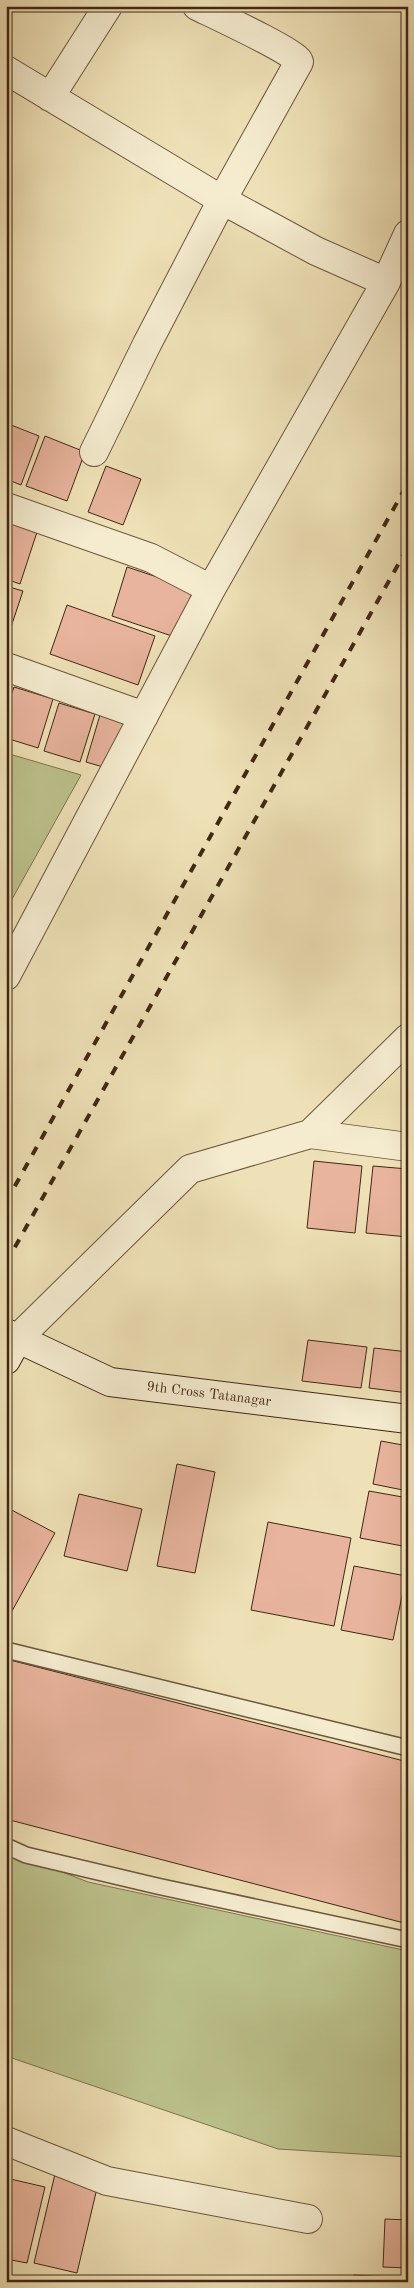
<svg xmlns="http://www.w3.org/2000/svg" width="414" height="2288" font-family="'Old Standard TT',serif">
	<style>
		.green { fill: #bcc28c; stroke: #7e7450 }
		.building { fill: #e8b49d; stroke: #402713 }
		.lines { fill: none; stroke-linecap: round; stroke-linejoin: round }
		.lane-casing { stroke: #6c563c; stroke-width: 18 }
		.street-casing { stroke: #6c563c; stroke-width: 30 }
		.secondary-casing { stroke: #402713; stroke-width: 30 }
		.lane { stroke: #f5ecd0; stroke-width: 15 }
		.street { stroke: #f5ecd0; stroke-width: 28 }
		.secondary { stroke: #f5ecd0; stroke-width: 28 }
		.rail { stroke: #402713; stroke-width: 4; stroke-dasharray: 9 9; stroke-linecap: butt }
		.labels { text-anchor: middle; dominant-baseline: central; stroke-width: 5; stroke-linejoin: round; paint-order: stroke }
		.street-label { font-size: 14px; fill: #402713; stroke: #f5ecd0 }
	</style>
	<rect width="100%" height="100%" fill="#efe1b7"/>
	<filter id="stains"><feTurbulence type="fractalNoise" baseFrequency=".004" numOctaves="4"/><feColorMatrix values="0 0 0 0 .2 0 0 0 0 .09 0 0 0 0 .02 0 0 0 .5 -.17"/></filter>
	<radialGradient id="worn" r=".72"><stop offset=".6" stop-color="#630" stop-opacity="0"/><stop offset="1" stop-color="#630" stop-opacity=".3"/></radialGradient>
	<!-- green -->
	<path class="green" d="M6,753L81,775L6,910Z
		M6,1850L88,1882L408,1951V2157L278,2149L6,2056Z"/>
	<!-- building -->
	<path class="building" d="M6,423L39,436L21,485L6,479Z
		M45,436L85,452L67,501L26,486Z
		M106,466L141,479L123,525L88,512Z
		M6,519L38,529L20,584L6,579Z
		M127,567L193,589L178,638L112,616Z
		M6,586L23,591L7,639H6Z
		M67,605L155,636L138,685L50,654Z
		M14,687L53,699L38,748L6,738V710Z
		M59,703L95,714L80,762L44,751Z
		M100,715L125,723L110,769L86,762Z
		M314,1161L362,1166L355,1233L307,1228Z
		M373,1166L408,1169V1237L366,1233Z
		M308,1340L367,1347L361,1388L302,1381Z
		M374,1348L408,1352V1393L369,1388Z
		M381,1441L408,1446V1491L373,1484Z
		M177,1464L215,1472L195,1573L157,1566Z
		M369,1491L408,1498V1547L360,1538Z
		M79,1494L142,1509L127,1571L64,1556Z
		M6,1507L55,1533L6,1622Z
		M268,1522L351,1538L334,1626L251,1610Z
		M354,1566L406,1576L393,1640L341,1630Z
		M6,1659L408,1762V1924L6,1819Z
		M55,2174L98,2184L77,2273L34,2263Z
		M6,2178L45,2187L27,2263L6,2259Z
		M385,2219L408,2220V2268L383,2267Z
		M354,2275L408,2278V2282H354Z"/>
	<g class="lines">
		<defs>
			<path id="lane" d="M6,1650L408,1748
				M6,1846L26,1855L157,1886L408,1940"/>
			<path id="street" d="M6,70L222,200L316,251L386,282L408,234
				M50,97L108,6
				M94,452L147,344L222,200L299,62C298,53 211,13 197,6
				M6,507L151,558L211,589
				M6,667L144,716
				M6,976L211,589L386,282
				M310,1134L408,1038
				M18,1338L190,1169L310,1134L408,1147
				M6,2141L107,2181L308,2219"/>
			<path id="secondary" d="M6,1333L110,1382L408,1419
				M6,1360L18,1338"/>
		</defs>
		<!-- lane casing -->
		<use href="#lane" class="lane-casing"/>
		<!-- street casing -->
		<use href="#street" class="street-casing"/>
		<!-- secondary casing -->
		<use href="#secondary" class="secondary-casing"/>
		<!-- lane -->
		<use href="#lane" class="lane"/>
		<!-- street -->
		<use href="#street" class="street"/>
		<!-- secondary -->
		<use href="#secondary" class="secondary"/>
		<!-- rail -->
		<path class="rail" d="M6,1202L408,483
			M6,1263L408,547"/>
	</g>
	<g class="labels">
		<!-- street labels -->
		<g class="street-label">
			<text transform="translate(209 1394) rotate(7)">9th Cross Tatanagar</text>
		</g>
	</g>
	<!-- margin -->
	<rect width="414" height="2288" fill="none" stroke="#efe1b7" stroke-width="25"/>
	<rect x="8" y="8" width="399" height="2273" fill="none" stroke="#402713" stroke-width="2.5"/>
	<rect x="12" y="12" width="389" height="2263" fill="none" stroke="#402713"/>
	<rect width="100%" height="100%" filter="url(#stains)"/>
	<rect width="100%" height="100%" fill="url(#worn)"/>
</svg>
